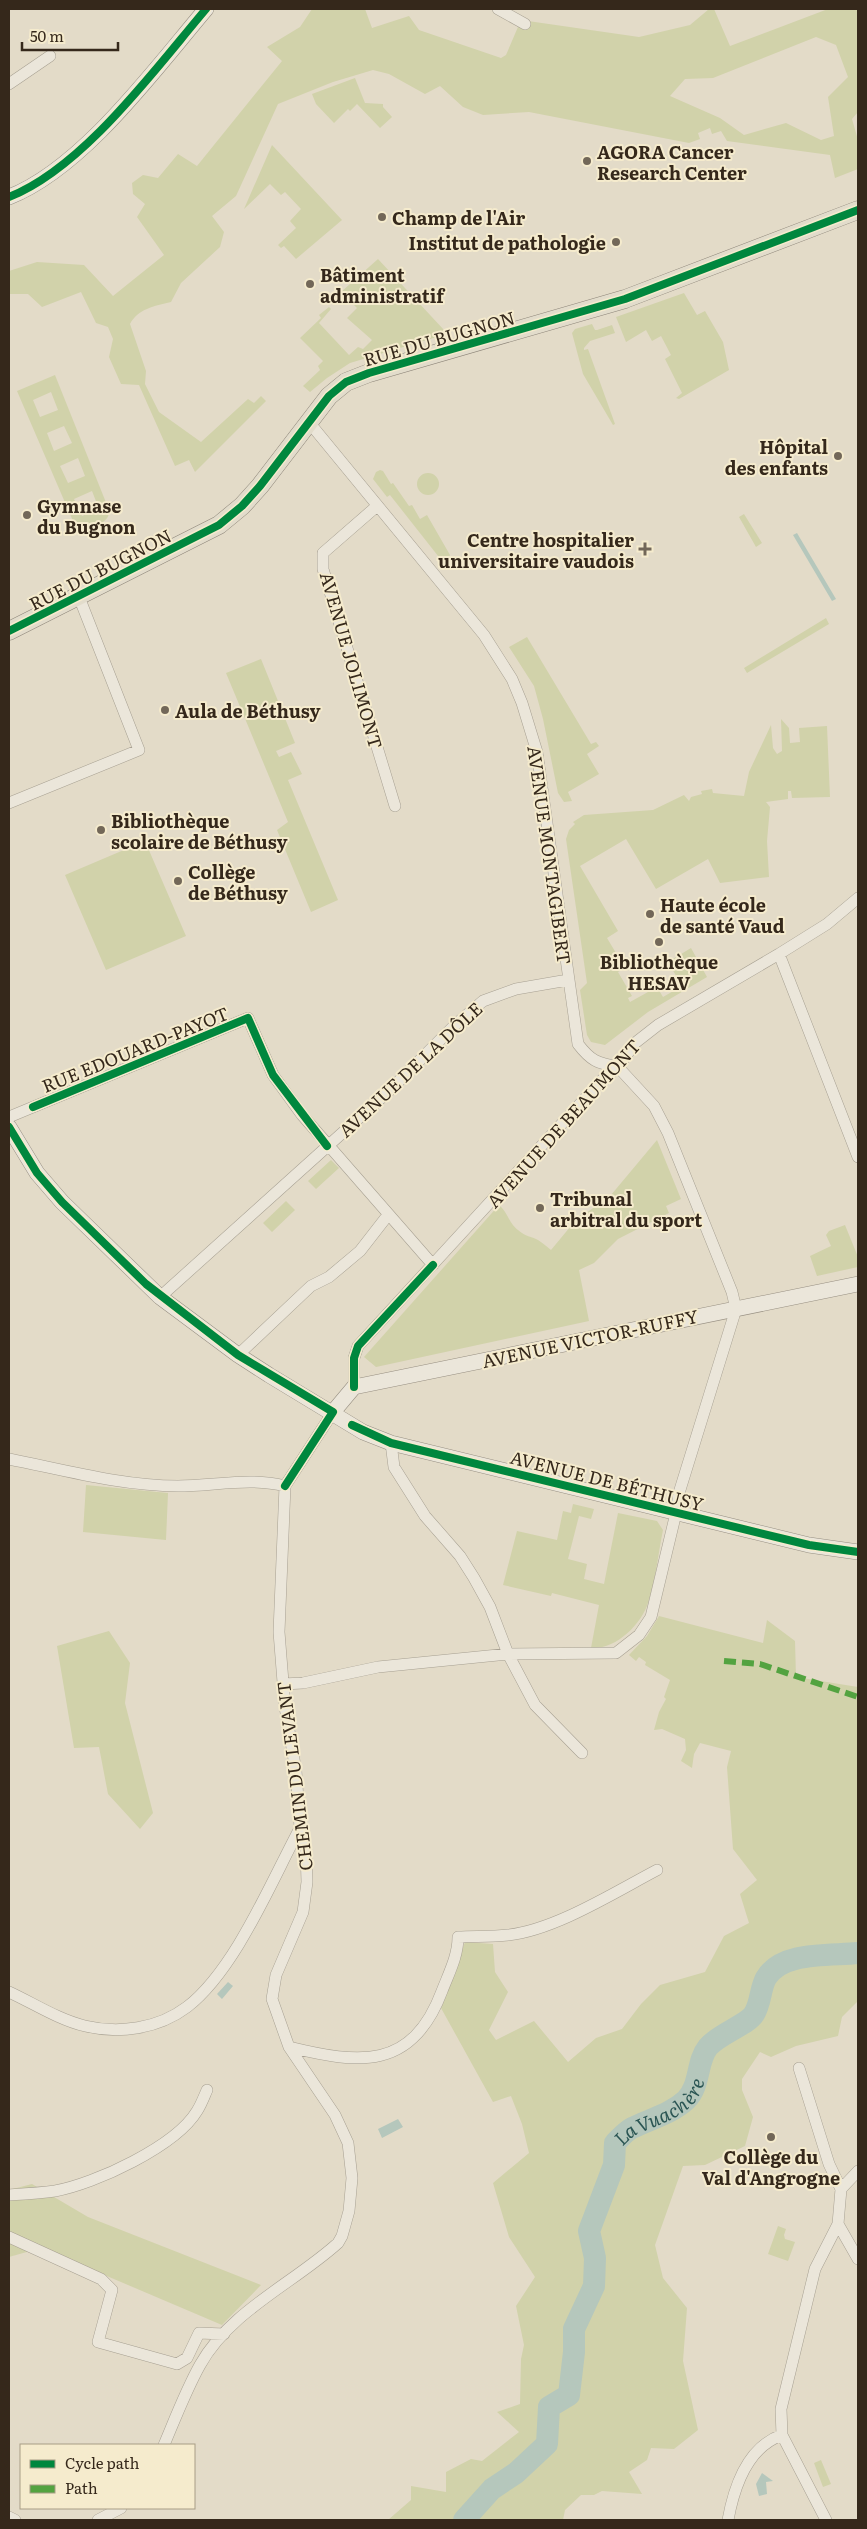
<svg xmlns="http://www.w3.org/2000/svg" width="867" height="2529" font-family="Literata,serif">
	<style>
		.green { fill: #d1d2aa; fill-rule: evenodd }
		.water { fill: #b5c7bc }
		.lines { fill: none; stroke-linecap: round; stroke-linejoin: round }
		.river { stroke: #b5c7bc; stroke-width: 22 }
		.street-casing { stroke: #a7a092; stroke-width: 12 }
		.secondary-casing { stroke: #978f82; stroke-width: 16 }
		.primary-casing { stroke: #8d8579; stroke-width: 19 }
		.street { stroke: #ebe6da; stroke-width: 11 }
		.secondary { stroke: #ebe6da; stroke-width: 15 }
		.primary { stroke: #e2dccb; stroke-width: 18 }
		.quiet { stroke: #53a340; stroke-width: 6; stroke-dasharray: 12 6; stroke-linecap: butt }
		.cycleway-casing { stroke: #f5ebcd; stroke-width: 11 }
		.cycleway { stroke: #00873e; stroke-width: 8 }
		.poi-dot { fill: #726758; stroke: #f5ebcd; stroke-width: 2 }
		.labels { text-anchor: middle; dominant-baseline: central; stroke-width: 4; stroke-linejoin: round; paint-order: stroke }
		.poi-label { font-size: 18px; font-weight: bold; fill: #35281b; stroke: #f5ebcd; text-anchor: start }
		.street-label { font-size: 18px; fill: #35281b; stroke: #f5ebcd }
		.water-label { font-size: 19px; font-style: italic; fill: #2a5553; stroke: #f5ebcd }
	</style>
	<rect width="100%" height="100%" fill="#e3dbc8"/>
	<!-- green -->
	<path class="green" d="M312,9H365L372,28L409,16L419,30L501,58L506,55L521,20L639,37L690,25L709,9H714L730,46L828,9H858V112L852,119L858,140V169L835,178L830,155L727,141L721,131L712,134L710,128L698,133L700,139L689,143L529,112L483,115L463,107L440,86L425,94L389,74L373,70L333,82L278,104L236,196L212,216L224,232L220,247L181,283L171,302C154,306 138,309 130,324L146,371L145,384L159,412L201,442L248,399L254,403L261,396L266,401L195,472L189,460L175,466L139,385L121,384L109,357L113,339L108,327L96,323L81,292L42,307L28,294H9V271L37,262L84,265L113,296L164,255L137,217L145,204L133,194L132,183L143,175L158,178L178,154L197,166L282,61L267,47L300,27ZM816,37L836,45L848,77L828,97L834,136L821,140L786,123L744,135L720,118L670,96L685,79L713,78Z
		M355,78L365,103L383,104V107L392,117L380,128L357,104L350,111L348,109L334,123L316,104L312,94Z
		M272,145L342,220L296,259L284,246L281,248L278,245L296,228L290,221L301,209L285,192L281,195L270,184L244,209Z
		M378,259L444,330L440,336L350,363L327,378L310,392L303,386L320,370L318,366L323,361L300,338L321,318L319,315L329,307L331,309L319,323L349,355L358,347L363,349L372,340L347,318L357,308L341,292Z
		M684,293L697,315L705,311L723,342L729,370L679,399L676,398L682,393L665,359L671,355L661,336L652,341L646,330L626,342L616,317Z
		M592,324L595,330H597L612,325L615,333L590,341L584,348V350L588,349L615,424L613,425L583,374L572,333L575,329Z
		M55,375L109,510C110,523 96,525 86,529L73,521L17,391ZM51,392L58,410L40,417L33,400ZM64,426L72,443L54,451L47,433ZM78,458L85,476L68,483L60,466ZM92,491L99,509L82,516L74,499Z
		M380,470L383,471L391,484L393,483L409,506L412,505L420,519L427,515L450,555L448,561H442L390,495L387,497L373,479L376,472Z
		M417 484a11 11 0 1 1 22 0a11 11 0 1 1-22 0Z
		M744,514L762,543L756,547L739,517Z
		M826,618L829,624L747,673L744,668Z
		M527,637L591,744L596,742L599,746L587,754L599,774L568,792L572,801L564,802L558,793L543,719L534,686L509,647Z
		M261,659L295,743L276,751L279,757L291,752L302,774L288,780L338,900L311,912L277,830L288,822L226,673Z
		M781,719L789,728L790,743L800,742L799,728L827,726L830,797L792,798L791,791H788V799L766,802L770,807L767,841L769,877L720,883L708,859L656,889L626,839L580,866L618,931L607,938L625,968L618,972L632,996L628,998L630,1002L657,987L663,997L682,986L668,962L691,948L707,977L648,1012L605,1045L591,1042L587,1035L580,990L587,983L566,839L569,830L575,824L573,822L584,815L653,810L684,795L689,801L691,797L702,794L701,791L712,789L713,793L744,796L749,772L771,725L773,748L777,754L782,751Z
		M145,841L186,936L106,970L65,875Z
		M657,1140L681,1199L666,1206L669,1213L618,1239L594,1263L579,1270L589,1321L376,1367L364,1357L499,1205C509,1214 508,1222 518,1230C526,1237 531,1236 538,1240C543,1243 547,1247 551,1250L580,1215L582,1216L611,1195Z
		M331,1160L339,1168L316,1189L308,1181Z
		M286,1201L295,1210L272,1232L263,1223Z
		M845,1225L858,1257V1267L817,1276L810,1256L831,1246L826,1235L829,1231Z
		M86,1485L168,1493L166,1540L83,1532Z
		M573,1504L594,1509L591,1519L579,1516L568,1559L587,1564L584,1579L604,1584L618,1513L657,1521L663,1530C658,1554 656,1580 648,1603C641,1625 615,1650 591,1648L599,1605L552,1593L551,1596L503,1585L517,1531L557,1540L563,1511L571,1513Z
		M659,1616L763,1643L767,1620L795,1641L796,1677L858,1687V2001L842,2017L838,2036L796,2046L771,2057L760,2052L742,2079V2090L753,2117L745,2146L705,2165L683,2166L655,2245L663,2278L687,2308L683,2361L698,2430L674,2449L651,2448L647,2460L629,2472L642,2494L602,2491L594,2495H581L565,2510L563,2520H388L411,2500V2486L446,2492V2472L471,2459L482,2461L519,2432L497,2412L520,2404L521,2359L524,2345L516,2306L535,2277L509,2237L493,2183L529,2153L522,2124L511,2096L493,2102L441,2008L465,1942L493,1944L495,1972L508,1992L489,2030L496,2040L534,2021L568,2062L596,2038L622,2029L641,2004L660,1985L705,1972L724,1936L749,1923L740,1894L757,1880L733,1849L727,1767L731,1751L700,1743L694,1754L692,1768L681,1761L686,1750L685,1739L662,1729L654,1730L659,1712L666,1699L664,1697L670,1680L645,1665L646,1662L639,1657L636,1661L629,1655L647,1636Z
		M109,1631L130,1663L125,1703L153,1813L140,1829L108,1794L99,1747L74,1748L57,1646Z
		M32,2184L88,2217L261,2285L222,2325L41,2248L9,2257V2190Z
		M778,2226L786,2229L784,2235L785,2239L795,2242L788,2261L768,2254Z
		M821,2460L831,2484L823,2487L814,2463Z"/>
	<!-- water -->
	<path class="water" d="M797,533L836,599L832,601L793,535Z
		M228,1982L233,1986L222,1999L217,1994Z
		M398,2119L403,2127L382,2138L378,2129Z
		M762,2473L773,2481L766,2482L767,2494L759,2496L756,2484Z"/>
	<g class="lines">
		<!-- river -->
		<path class="river" id="s1" d="M464,2520L492,2489L516,2473L547,2444L549,2407L569,2395L574,2352V2329L594,2286L595,2258L589,2231L614,2165L615,2143C620,2138 626,2131 632,2128C650,2119 671,2114 686,2100C701,2085 696,2062 708,2047C719,2034 747,2025 754,2014C761,2003 760,1989 766,1978C782,1951 830,1956 858,1953"/>
		<defs>
			<path id="street" d="M498,9L525,24
				M9,84L50,56
				M308,421L484,635L512,679L522,703L537,752L578,1044C591,1061 597,1063 618,1067
				M377,506L323,553V569L395,806
				M9,803L139,750L79,597
				M779,954L858,1157
				M9,1117L248,1018L273,1075L302,1115L433,1265
				M160,1297L390,1090L455,1025L483,1001L516,989L568,980
				M238,1355L311,1286L329,1277L360,1251L388,1215
				M354,1387V1358L358,1346L602,1080L618,1067L635,1043L658,1025L779,954L827,924L858,898
				M391,1443L394,1467L425,1516L460,1556L474,1578L490,1607L508,1654L535,1705L582,1753
				M9,1459C64,1470 122,1486 178,1486C214,1486 250,1477 285,1486
				M283,1684L303,1683L378,1667L508,1654L616,1653L639,1635L651,1617L676,1513L679,1493L736,1309L732,1292L668,1133L654,1106L618,1067
				M9,1992C33,2003 59,2020 85,2026C119,2034 158,2029 187,2007C235,1970 271,1882 300,1828
				M289,2047C359,2064 412,2071 442,1991C449,1973 458,1956 458,1937C474,1936 491,1937 508,1935C555,1930 615,1892 657,1870
				M799,2068L829,2164L841,2189
				M841,2189L858,2171
				M9,2195C24,2194 40,2193 55,2191C95,2184 176,2146 197,2111C201,2105 204,2097 207,2090
				M838,2224L858,2259
				M9,2237L101,2279L112,2290L98,2342L177,2364L187,2358L199,2333L224,2334
				M164,2445C175,2419 186,2390 200,2365C230,2311 294,2283 338,2243L342,2236L349,2211L352,2178L348,2143L335,2115L289,2047L272,1999L276,1975L303,1912L307,1882L306,1850L300,1828L296,1771L285,1707L279,1632L285,1486L333,1412
				M9,2517L15,2520
				M98,2520L121,2508
				M728,2520C734,2487 747,2447 782,2435
				M826,2520L782,2435L781,2409L815,2269L838,2224L841,2189"/>
			<path id="secondary" d="M9,197C83,168 155,69 206,9
				M9,1127L37,1173L62,1202L160,1297L238,1355L269,1375L363,1432L391,1443L809,1545L858,1552
				M333,1412L354,1387L858,1284"/>
			<path id="primary" d="M9,631L219,525L242,506L260,486L329,396L346,382L369,373L625,299L858,210"/>
		</defs>
		<!-- street casing -->
		<use href="#street" class="street-casing"/>
		<!-- secondary casing -->
		<use href="#secondary" class="secondary-casing"/>
		<!-- primary casing -->
		<use href="#primary" class="primary-casing"/>
		<!-- street -->
		<use href="#street" class="street"/>
		<!-- secondary -->
		<use href="#secondary" class="secondary"/>
		<!-- primary -->
		<use href="#primary" class="primary"/>
		<!-- quiet -->
		<path class="quiet" d="M724,1661L760,1664L858,1697"/>
		<defs>
			<path id="cycleway" d="M9,197C83,168 155,69 206,9
				M9,631L219,525L242,506L260,486L329,396L346,382L369,373L625,299L858,210
				M33,1107L248,1018L273,1075L327,1146
				M9,1127L37,1173L62,1202L146,1284L238,1355L333,1412L285,1486
				M354,1387V1358L358,1346L433,1265
				M352,1425L391,1443L809,1545L858,1552"/>
		</defs>
		<!-- cycleway casing -->
		<use href="#cycleway" class="cycleway-casing"/>
		<!-- cycleway -->
		<use href="#cycleway" class="cycleway"/>
	</g>
	<!-- markers -->
	<g class="poi-dot">
		<circle cx="587" cy="161" r="5"/>
		<circle cx="382" cy="217" r="5"/>
		<circle cx="616" cy="242" r="5"/>
		<circle cx="310" cy="284" r="5"/>
		<circle cx="838" cy="456" r="5"/>
		<circle cx="27" cy="515" r="5"/>
		<path d="M642.5 541.5h5v5h5v5h-5v5h-5v-5h-5v-5h5z"/>
		<circle cx="165" cy="710" r="5"/>
		<circle cx="101" cy="830" r="5"/>
		<circle cx="178" cy="881" r="5"/>
		<circle cx="650" cy="914" r="5"/>
		<circle cx="659" cy="942" r="5"/>
		<circle cx="540" cy="1208" r="5"/>
		<circle cx="771" cy="2137" r="5"/>
	</g>
	<g class="labels">
		<!-- poi labels -->
		<g class="poi-label">
			<text x="597" y="151">AGORA Cancer<tspan x="597" dy="21">Research Center</tspan></text>
			<text x="392" y="217">Champ de l'Air</text>
			<text x="606" y="242" text-anchor="end">Institut de pathologie</text>
			<text x="320" y="274">Bâtiment<tspan x="320" dy="21">administratif</tspan></text>
			<text x="828" y="446" text-anchor="end">Hôpital<tspan x="828" dy="21">des enfants</tspan></text>
			<text x="37" y="505">Gymnase<tspan x="37" dy="21">du Bugnon</tspan></text>
			<text x="634" y="539" text-anchor="end">Centre hospitalier<tspan x="634" dy="21">universitaire vaudois</tspan></text>
			<text x="175" y="710">Aula de Béthusy</text>
			<text x="111" y="820">Bibliothèque<tspan x="111" dy="21">scolaire de Béthusy</tspan></text>
			<text x="188" y="871">Collège<tspan x="188" dy="21">de Béthusy</tspan></text>
			<text x="660" y="904">Haute école<tspan x="660" dy="21">de santé Vaud</tspan></text>
			<text x="659" y="961" text-anchor="middle">Bibliothèque<tspan x="659" dy="21">HESAV</tspan></text>
			<text x="550" y="1198">Tribunal<tspan x="550" dy="21">arbitral du sport</tspan></text>
			<text x="771" y="2156" text-anchor="middle">Collège du<tspan x="771" dy="21">Val d'Angrogne</tspan></text>
		</g>
		<!-- street labels -->
		<g class="street-label">
			<text transform="translate(439 338) rotate(-16)">RUE DU BUGNON</text>
			<text transform="translate(100 569) rotate(-27)">RUE DU BUGNON</text>
			<text transform="translate(352 660) rotate(74)">AVENUE JOLIMONT</text>
			<text transform="translate(550 855) rotate(82)">AVENUE MONTAGIBERT</text>
			<text transform="translate(135 1049) rotate(-22)">RUE EDOUARD-PAYOT</text>
			<text transform="translate(410 1069) rotate(-43)">AVENUE DE LA DÔLE</text>
			<text transform="translate(563 1123) rotate(-48)">AVENUE DE BEAUMONT</text>
			<text transform="translate(590 1338) rotate(-12)">AVENUE VICTOR-RUFFY</text>
			<text transform="translate(607 1480) rotate(14)">AVENUE DE BÉTHUSY</text>
			<text transform="translate(294 1776) rotate(-97)">CHEMIN DU LEVANT</text>
		</g>
		<!-- water labels -->
		<g class="water-label">
			<text stroke="none"><textPath href="#s1" startOffset="491">La Vuachère</textPath></text>
		</g>
	</g>
	<!-- border -->
	<rect width="867" height="2529" fill="none" stroke="#35281b" stroke-width="20"/>
	<!-- legend -->
	<rect x="20" y="2444" width="175" height="65" fill="#f5ebcd" stroke="#a89d86"/>
	<rect x="30" y="2460" width="25" height="8" fill="#00873e" stroke="#a89d86"/>
	<text x="65" y="2469" font-size="15" fill="#35281b">Cycle path</text>
	<rect x="30" y="2485" width="25" height="8" fill="#53a340" stroke="#a89d86"/>
	<text x="65" y="2494" font-size="15" fill="#35281b">Path</text>
	<!-- scale -->
	<path d="M22 42v8h96v-8" fill="none" stroke="#35281b" stroke-width="2.5"/>
	<text x="30" y="42" font-size="15" fill="#35281b" stroke="#f5ebcd" stroke-width="4" paint-order="stroke">50 m</text>
</svg>
